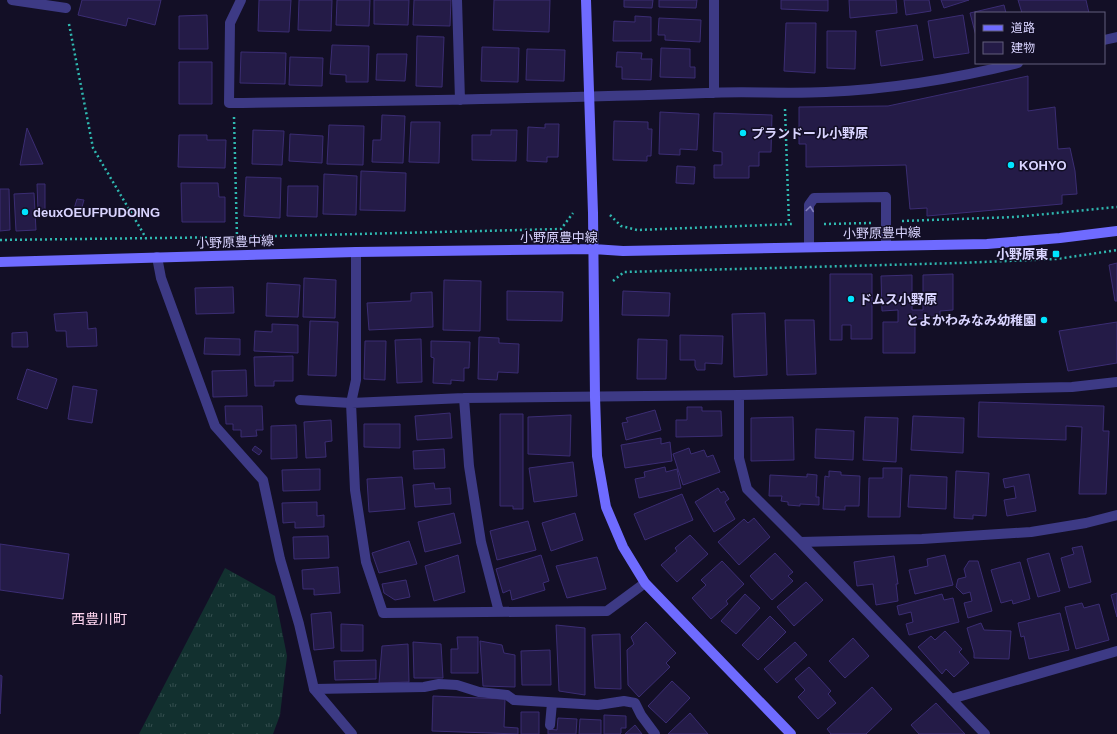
<svg xmlns="http://www.w3.org/2000/svg" width="1117" height="734" font-family="Helvetica,'Noto Sans JP',sans-serif">
	<style>
		.grass { fill: url(#grass-tufts) }
		.building { fill: #241b47; stroke: #3b2d73 }
		.lines { fill: none; stroke-linecap: round; stroke-linejoin: round }
		.path { stroke: #2fb8b0; stroke-width: 2.5; stroke-dasharray: 2 3; stroke-linecap: butt }
		.lane { stroke: #3d3a85; stroke-width: 10 }
		.street { stroke: #3d3a85; stroke-width: 10 }
		.secondary { stroke: #6f6bff; stroke-width: 10 }
		.oneway { stroke: #837fbc }
		.poi-dot { fill: #00e5ff; stroke: #130f26; stroke-width: 1.5 }
		.labels { text-anchor: middle; dominant-baseline: central; stroke-width: 3; stroke-linejoin: round; paint-order: stroke }
		.poi-label { font-size: 13px; font-weight: bold; fill: #d9d4ff; stroke: #130f26; text-anchor: start }
		.street-label { font-size: 13px; fill: #d9d4ff; stroke: #130f26 }
		.neighbourhood-label { font-size: 14px; fill: #ffd6f0; stroke: #130f26 }
	</style>
	<defs>
		<pattern id="grass-tufts" width="24" height="20" patternUnits="userSpaceOnUse"><rect width="24" height="20" fill="#12302f"/><path d="M3 7l-1-3M5 7V3M7 7l1-3M15 17l-1-3M17 17v-4M19 17l1-3" fill="none" stroke="#344d4e"/></pattern>
	</defs>
	<rect width="100%" height="100%" fill="#130f26"/>
	<!-- grass -->
	<path class="grass" d="M225,568L275,596L287,656L280,715L273,734H139Z"/>
	<!-- building -->
	<path class="building" d="M82,0H161L155,25L128,18L126,26L78,15Z
		M259,0H291L289,32L258,31Z
		M299,0H332L331,31L298,30Z
		M337,0H370L369,26L336,25Z
		M374,0H409L408,25L374,24Z
		M414,0H451L450,26L413,25Z
		M494,0H550L549,32L493,30Z
		M624,0H653L652,8L624,7Z
		M659,0H697L696,8L659,7Z
		M781,0H828V11L781,9Z
		M849,0H896L897,13L850,18Z
		M904,0H929L931,11L906,15Z
		M941,0H969L944,8Z
		M1018,0H1086L1089,13H1022Z
		M1004,5L1006,13H976V36L970,13Z
		M207,15L208,49H179V16Z
		M963,15L969,53L934,58L928,21Z
		M635,16L651,17V41H613L614,21L635,22Z
		M659,18L701,20L700,42L665,40V35H658Z
		M786,23H816L815,73L784,71Z
		M917,25L923,60L881,66L876,31Z
		M827,31H856L855,69L827,68Z
		M417,36L444,37L442,87L416,86Z
		M332,45L369,46L368,82H346V75L330,74Z
		M482,47L519,48L518,82L481,81Z
		M661,48L690,49V67H695V78L660,77Z
		M527,49L565,50L564,81L526,80Z
		M241,52L286,53L285,84L240,83Z
		M617,52L642,53L641,59H652L651,80L622,79V67H616Z
		M377,54H407L405,81L376,80Z
		M290,57L323,58L322,86L289,85Z
		M179,62H212V104H179Z
		M1028,76V111L1055,107L1058,149L1070,148L1075,171L1077,194L1062,195V204L927,216V208L910,209L906,165L806,167V144H799V107L888,106Z
		M660,112L699,114L697,150L680,149V155L659,154Z
		M714,113L772,115L771,152H759V166H749V178H714V165H722V152L713,151Z
		M382,115L405,116L403,163L372,162L373,140H381Z
		M614,121L648,122V129H652L651,156H647V161L613,160Z
		M411,122H440L439,163L409,162Z
		M545,124H559L558,157H547V162L527,161L528,127L545,128Z
		M329,125L364,126L363,165L327,164Z
		M27,128L43,164L20,165Z
		M253,130L284,131L282,165L252,164Z
		M491,130H517L516,161L472,160V135H491Z
		M290,134L323,136L322,163L289,161Z
		M179,135H207V140H226L225,168L178,167Z
		M677,166L695,167L694,184L676,183Z
		M361,171L406,173L405,211L360,210Z
		M324,174L357,176L356,215L323,214Z
		M246,177L281,178L280,218L244,216Z
		M181,183H218L219,197H225V222H182Z
		M37,184H45V210H38Z
		M288,186H318L317,217L287,216Z
		M0,189H9L10,230L0,231Z
		M34,193L36,230L16,231L14,194Z
		M77,199L84,200L80,214L73,212Z
		M1117,263V301H1115L1109,265Z
		M830,274H872V339H851V325H842V340H830Z
		M953,274V310L940,311V318L915,319V353H883V322H898V310L882,311L881,276L912,275V310H923V275Z
		M304,278L336,280L335,318L303,317Z
		M444,280L481,281L480,331L443,330Z
		M267,283L300,285L298,317L266,316Z
		M233,287L234,313L196,314L195,288Z
		M507,291L563,292L562,321L507,320Z
		M623,291L670,293L669,316L622,315Z
		M432,292L433,327L369,330L367,303L411,301V293Z
		M87,312L88,329L96,328L97,346L67,347L66,331H56L54,314Z
		M765,313L767,375L734,377L732,314Z
		M785,320H814L816,374L787,375Z
		M310,321L338,322L336,376L308,375Z
		M1117,322V363L1068,371L1059,331Z
		M272,324L298,325V353L254,351L255,331L272,332Z
		M27,332L28,347H12V333Z
		M680,335L723,336L722,364L705,363V370H697L695,366V360H680Z
		M479,337L499,338V343L519,344L518,373L498,372L497,380L478,379Z
		M205,338L240,339V355L204,354Z
		M421,339L422,382L397,383L395,340Z
		M638,339L667,340L666,379H637Z
		M365,341H386L385,380L364,379Z
		M431,341L470,342L469,368H464V381L451,380V384L433,383L434,358L431,357Z
		M293,356V381H274V386H255L254,357Z
		M27,369L57,379L47,409L17,399Z
		M246,370L247,396L213,397L212,371Z
		M73,386L97,390L92,423L68,419Z
		M979,402L1104,406L1103,431H1109L1106,494H1079L1082,427L1066,426V440L978,437Z
		M225,406H262L263,430H256L257,436L241,437V430H233V424H226Z
		M687,407H702V411H721L722,436L676,437V420H687Z
		M655,410L661,430L626,440L622,423L628,422L626,418Z
		M450,413L452,438L417,440L415,416Z
		M500,414H523V509H513V506H500Z
		M571,415L570,456L528,454V417Z
		M913,416L964,418L963,453L911,450Z
		M793,417L794,460L751,461V418Z
		M865,417L898,418L896,462L863,460Z
		M331,420L332,441L325,442L326,457L306,458L304,422Z
		M364,424H400V448L364,447Z
		M296,425L297,458L271,459V426Z
		M816,429L854,431L853,460L815,458Z
		M661,438V444L670,442L672,461L625,468L621,445Z
		M255,446L262,451L259,455L252,450Z
		M689,448L691,454L704,450L707,457L713,455L720,472L683,485L673,454Z
		M444,449L445,468L414,469L413,451Z
		M573,462L577,496L534,502L529,468Z
		M665,467L666,472L677,469L681,488L639,498L635,479L645,477L644,472Z
		M883,468H902L900,517H868L869,478H883Z
		M320,469V490L283,491L282,470Z
		M829,471L841,472V475L860,476L859,506H845V510L823,509L825,476L829,477Z
		M956,471L989,473L986,516L973,515V519L954,518Z
		M807,474L817,475L816,497H819V505L800,504V506L788,505V502L781,501L782,496H769L770,475L807,477Z
		M1029,474L1036,511L1007,516L1004,500L1016,498L1014,486L1005,488L1003,479Z
		M910,475L947,477L946,509L908,507Z
		M402,477L405,509L369,512L367,479Z
		M434,483L435,489L450,488L451,504L415,507L413,485Z
		M718,488L721,493L724,491L729,499L725,502L735,519L714,532L695,502Z
		M682,494L693,520L645,540L634,514Z
		M317,502V516L324,515V527L295,528V522L283,523L282,503Z
		M454,513L461,543L425,552L418,522Z
		M575,513L583,540L551,551L542,523Z
		M754,518L770,537L739,565L718,542L744,519L748,523Z
		M528,521L536,550L497,560L490,531Z
		M690,535L708,554L677,582L661,565L677,551L675,548Z
		M328,536L329,558L294,559L293,537Z
		M409,541L417,564L379,573L372,553Z
		M0,544L69,554L63,599L0,590Z
		M1082,546L1091,582L1069,588L1061,558L1074,554L1072,548Z
		M775,553L793,572L788,576L793,581L772,600L750,576Z
		M1049,553L1060,591L1038,597L1027,559Z
		M458,555L465,592L434,601L425,566Z
		M541,555L549,581L543,583L545,590L512,600L510,590L503,593L496,569Z
		M945,555L953,585L915,594L909,570L928,566L927,559Z
		M894,556L898,584H896L898,601L876,605L873,584L857,586L854,562Z
		M597,557L606,589L567,598L556,566Z
		M722,561L744,584L726,601L728,604L711,619L692,598L706,585L701,580Z
		M969,561H978L992,611L968,618L964,603L972,601L970,592L963,594L956,587L958,579L966,577L964,569Z
		M1020,562L1030,599L1013,604L1012,600L1001,603L991,570Z
		M338,567L340,593L314,595V589H303L302,570Z
		M406,580L410,597L395,600L384,593L382,584Z
		M806,582L823,600L794,626L777,607Z
		M1117,593V617L1111,595Z
		M745,594L760,608L736,634L721,621Z
		M942,594L944,600L953,598L959,622L909,635L906,624L913,622L911,612L899,615L897,606Z
		M1082,603L1084,608L1099,604L1109,640L1076,649L1065,607Z
		M331,612L334,648L314,650L311,614Z
		M1060,613L1069,650L1029,659L1024,636L1021,637L1018,623Z
		M770,616L786,632L758,660L742,645Z
		M646,622L676,653L666,663L670,667L639,697L628,685L627,650L634,644L631,637Z
		M981,623L984,630L1011,631L1009,659L974,658V653L967,628Z
		M341,624L363,625V651H341Z
		M556,625L585,628V695L559,691Z
		M945,631L962,649L959,652L969,663L954,677L946,669L942,674L918,647L931,636L935,640Z
		M620,634L621,689L595,688L592,635Z
		M457,637H478V673H451V649H458Z
		M853,638L869,656L845,678L829,661Z
		M480,641L502,645L504,653L515,655V687L483,686Z
		M413,642L441,644L443,678H414Z
		M795,642L807,655L777,683L764,669Z
		M408,644L409,682L379,683L382,646Z
		M550,650L551,685H522L521,651Z
		M376,660V679L335,680L334,661Z
		M809,667L831,691L828,694L836,703L818,719L798,697L805,690L795,679Z
		M0,675L2,676L0,714Z
		M672,681L690,698L666,723L648,706Z
		M872,687L892,709L866,734H831L827,729Z
		M433,696L505,699L504,727L518,728V734L432,731Z
		M936,703L965,734H919L911,725Z
		M521,712H539V734H521Z
		M690,713L708,734H668Z
		M604,715L626,716V728H621V733L620,734H604Z
		M558,718L577,719L576,734H548V729L557,730Z
		M580,719L601,720V734H579Z
		M635,725L642,734H625Z"/>
	<g class="lines">
		<!-- path -->
		<path class="path" d="M69,24L93,148L146,238
			M785,109L789,224
			M234,117L237,237
			M610,215L621,226L637,230L793,224
			M902,221L1015,217L1117,207
			M824,224L871,223
			M0,240L237,237L561,229L573,213
			M613,281L624,272L959,263L1057,259L1117,250"/>
		<!-- lane -->
		<path class="lane" d="M809,247V205L814,198L886,197V246
			M300,400L351,403
			M314,689L424,687L439,684L457,685L479,692L507,695L514,700"/>
		<!-- street -->
		<path class="street" d="M12,0L66,8
			M241,0L230,23L229,103C388,101 547,99 706,93C746,91 786,94 826,92C893,89 953,79 1018,63
			M457,0L460,100
			M1104,40L1117,37
			M714,93V0
			M356,252V380L351,403L355,490L366,562L383,613L607,611L645,583
			M157,257L161,278L215,426L263,480L280,559L299,624L314,689L352,734
			M739,395V458L747,489L800,542L985,734
			M464,398L469,466L481,542L499,612
			M351,403L464,398L739,395L1072,387L1117,382
			M800,542L922,539L1031,532L1086,523L1117,515
			M951,699L1117,651
			M514,700L598,705L624,701L635,703L641,715L655,734
			M550,725L552,703"/>
		<!-- secondary -->
		<path class="secondary" d="M586,0L593,213L595,397L597,456L606,507L623,547L645,583L791,734
			M0,262L356,252L593,249L623,251L987,244L1060,238L1117,231"/>
	</g>
	<!-- one-way arrows -->
	<defs><path id="oneway-chevron" d="M-2-3.5L2.5 0L-2 3.5" fill="none" stroke-width="1.6" stroke-linecap="round" stroke-linejoin="round"/></defs>
	<use class="oneway" href="#oneway-chevron" transform="translate(810 209) rotate(-82)"/>
	<!-- markers -->
	<g class="poi-dot">
		<circle cx="743" cy="133" r="4"/>
		<circle cx="1011" cy="165" r="4"/>
		<circle cx="25" cy="212" r="4"/>
		<rect x="1052" y="250" width="8" height="8" rx="2"/>
		<circle cx="851" cy="299" r="4"/>
		<circle cx="1044" cy="320" r="4"/>
	</g>
	<g class="labels">
		<!-- poi labels -->
		<g class="poi-label">
			<text x="751" y="133">プランドール小野原</text>
			<text x="1019" y="165">KOHYO</text>
			<text x="33" y="212">deuxOEUFPUDOING</text>
			<text x="1048" y="254" text-anchor="end">小野原東</text>
			<text x="859" y="299">ドムス小野原</text>
			<text x="1036" y="320" text-anchor="end">とよかわみなみ幼稚園</text>
		</g>
		<!-- street labels -->
		<g class="street-label">
			<text transform="translate(882 233) rotate(-1)">小野原豊中線</text>
			<text x="559" y="237">小野原豊中線</text>
			<text transform="translate(235 242) rotate(-2)">小野原豊中線</text>
		</g>
		<!-- neighbourhood labels -->
		<g class="neighbourhood-label">
			<text x="99" y="619">西豊川町</text>
		</g>
	</g>
	<!-- legend -->
	<rect x="975" y="12" width="130" height="52" fill="#130f26" stroke="#625e7d"/>
	<rect x="983" y="25" width="20" height="6" fill="#6f6bff" stroke="#625e7d"/>
	<text x="1011" y="32" font-size="12" fill="#d9d4ff">道路</text>
	<rect x="983" y="42" width="20" height="12" fill="#241b47" stroke="#625e7d"/>
	<text x="1011" y="52" font-size="12" fill="#d9d4ff">建物</text>
</svg>
